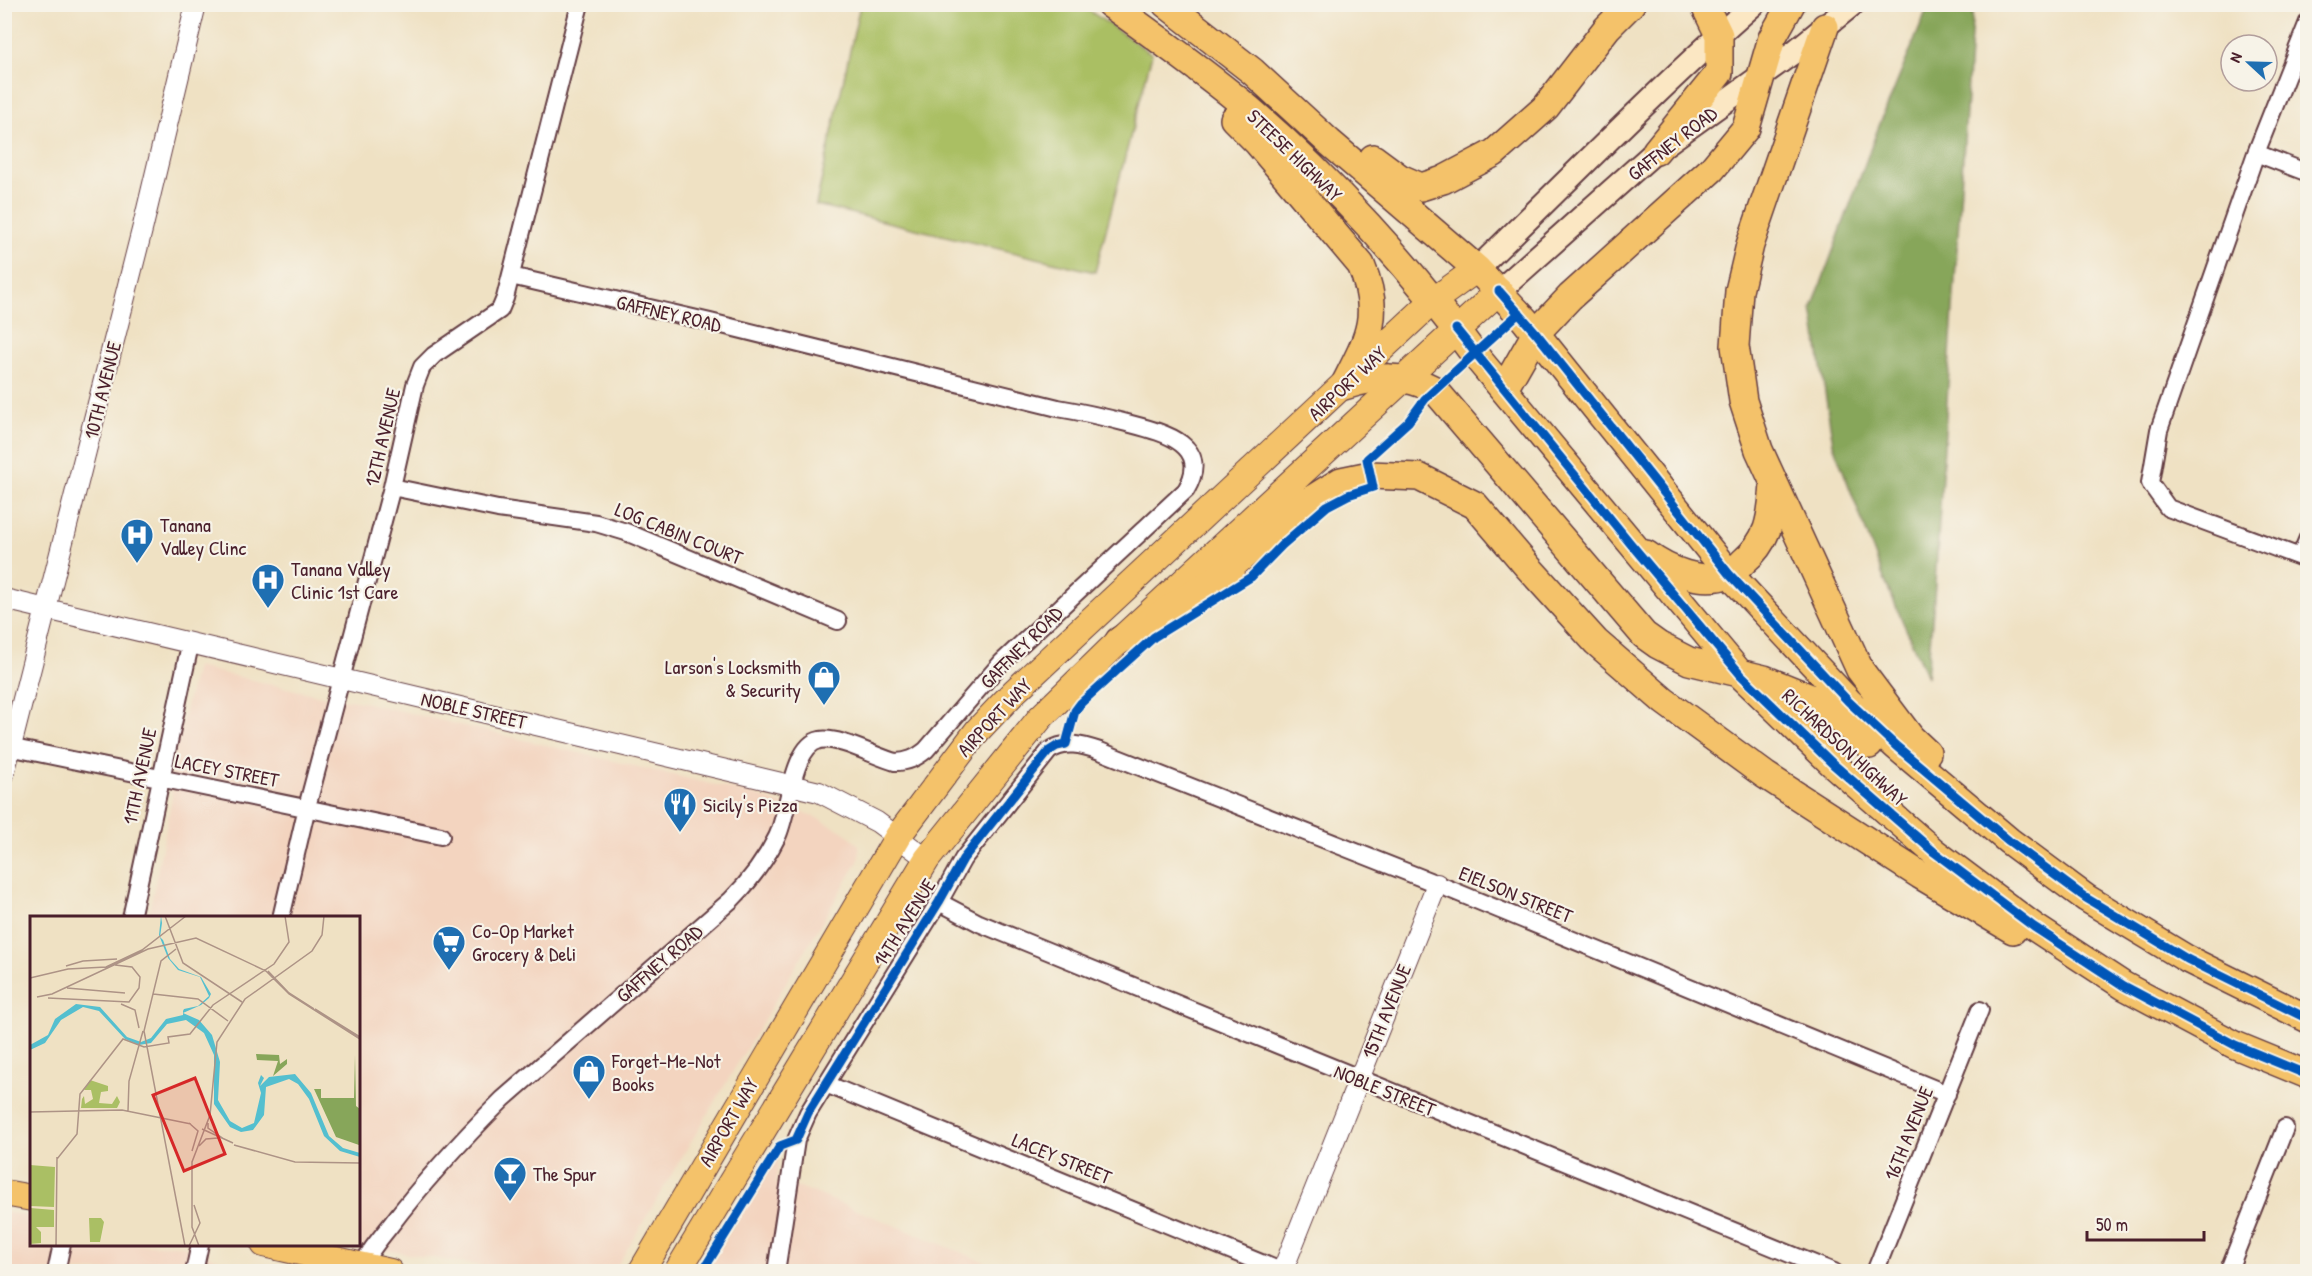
<svg xmlns="http://www.w3.org/2000/svg" width="2312" height="1276" font-family="'Patrick Hand',sans-serif">
	<style>
		.built { fill: #f3d4bf }
		.green { fill: #aabf64; stroke: #7a6f48; stroke-width: 1.5 }
		.forest { fill: #87a65a; stroke: #686242; stroke-width: 1.5 }
		.lines { fill: none; stroke-linecap: round; stroke-linejoin: round }
		.minor-casing { stroke: #633c42; stroke-width: 20 }
		.tertiary-casing { stroke: #633c42; stroke-width: 22 }
		.secondary-casing { stroke: #633c42; stroke-width: 26 }
		.primary-casing { stroke: #633c42; stroke-width: 28 }
		.trunk-casing { stroke: #633c42; stroke-width: 30 }
		.minor { stroke: #fff; stroke-width: 16 }
		.tertiary { stroke: #fff; stroke-width: 20 }
		.secondary { stroke: #fbe7c3; stroke-width: 22 }
		.primary { stroke: #f4c26a; stroke-width: 26 }
		.trunk { stroke: #f4c26a; stroke-width: 27 }
		.cycleway-casing { stroke: #f7f3e8; stroke-width: 13 }
		.cycleway { stroke: #0057b8; stroke-width: 9 }
		.labels { text-anchor: middle; dominant-baseline: central; stroke-width: 4.5; stroke-linejoin: round; paint-order: stroke }
		.street-label { font-size: 20px; fill: #4a1f2b; stroke: #f7f3e8 }
		.poi-label { font-size: 20px; fill: #4a1f2b; stroke: #f7f3e8; text-anchor: start }
		.inset-road { fill: none; stroke: #ad9386; stroke-width: 1.5 }
		.view { fill: #d62828; fill-opacity: 0.15; stroke: #d62828; stroke-width: 3 }
		.inset-edge { fill: none; stroke: #4a1f2b; stroke-width: 3 }
	</style>
	<rect width="100%" height="100%" fill="#f7f3e8"/>
	<filter id="ink" filterUnits="userSpaceOnUse"><feTurbulence type="fractalNoise" baseFrequency=".0167" numOctaves="2"/><feDisplacementMap in="SourceGraphic" scale="12" xChannelSelector="R" yChannelSelector="G"/><feConvolveMatrix kernelMatrix="1 2 1 2 8 2 1 2 1" color-interpolation-filters="sRGB"/></filter>
	<filter id="wash" filterUnits="userSpaceOnUse"><feTurbulence type="fractalNoise" baseFrequency=".008" numOctaves="4" result="noise"/><feDisplacementMap in="SourceGraphic" scale="24" xChannelSelector="R" yChannelSelector="G"/><feGaussianBlur stdDeviation="1.35" result="paint"/><feColorMatrix in="noise" values="0 0 0 0 0 0 0 0 0 0 0 0 0 0 0 0 0 1.4 0 .05"/><feComposite in="paint" operator="in"/></filter>
	<g filter="url(#wash)">
		<rect width="100%" height="100%" fill="#efe1c3"/>
		<!-- built -->
		<path class="built" d="M196,667L321,696L363,702L753,794L813,816L846,833L859,845V860L614,1271H511L355,1245L358,1244V918H148L172,798L171,767Z
			M779,1151L776,1184L805,1189L1007,1271L705,1272Z
			M4,1212L31,1216L32,1244L180,1245L218,1259L284,1271H5Z"/>
		<!-- green -->
		<path class="green" d="M860,5H1081L1152,54L1095,272L816,205Z"/>
		<!-- forest -->
		<path class="forest" d="M1929,5H1973L1934,599L1927,677L1884,579L1833,444L1812,308L1877,131Z"/>
	</g>
	<g filter="url(#ink)">
		<g class="lines">
			<defs>
				<path id="minor" d="M2308,22L2256,153L2159,430L2150,483L2168,508L2308,560
					M2256,153L2308,173
					M392,487L498,509L596,523L626,532L838,621
					M2300,557L2308,538
					M4,746L441,836
					M939,902L979,923L1834,1272
					M131,918L190,645
					M281,918L307,807L392,487L415,385L422,367L434,355L500,310L505,298L580,4
					M826,1084L1283,1272
					M56,1272L62,1244
					M194,1272L200,1244
					M359,1272C366,1255 379,1240 390,1226C424,1181 463,1139 503,1099L731,900C750,881 765,861 777,837C789,813 792,745 820,740C838,736 876,757 895,762C908,762 916,758 926,750L1002,662L1186,490C1213,443 1161,432 1127,423C1104,417 1082,412 1058,408L710,322L511,276
					M776,1272L796,1140L808,1113L939,902L963,859L1049,751C1065,740 1082,745 1100,751L1437,884L1947,1094
					M1875,1272L1980,1010
					M2228,1272L2285,1128"/>
				<path id="tertiary" d="M4,599L819,792L877,822L927,859
					M4,774L143,226L196,4
					M1282,1272L1437,884"/>
				<path id="secondary" d="M1477,269C1569,180 1658,88 1754,4
					M1499,291L1656,151L1794,52L1853,4"/>
				<path id="primary" d="M4,1193L32,1198
					M264,1244L390,1272
					M641,1272L898,836L978,730L1015,691L1434,300L1477,269
					M677,1272L927,859L1041,717L1119,641L1499,291"/>
				<path id="trunk" d="M1110,4C1157,38 1205,72 1249,109C1331,180 1410,266 1474,354L1741,675L1833,764L1934,852L2034,927L2124,986L2235,1045L2308,1075
					M1166,4L1252,71L1329,142L1477,269L1524,319L1729,574L1848,701L1896,746L2009,841L2086,898L2187,959L2308,1019
					M1825,27L1750,245L1739,291L1735,346L1743,401L1759,450L1860,670L1911,738L1927,753
					M1234,119L1258,143L1361,265C1383,317 1367,340 1344,386
					M1656,151L1719,73V35L1704,4
					M1373,158L1400,178L1421,187L1443,180L1494,153L1546,107L1607,28L1631,4
					M1344,386C1376,376 1405,373 1435,390L1644,635L1658,645L1689,661L1764,679L1813,699L1827,708L1869,745
					M1504,389L1536,333L1570,297L1712,169L1746,128L1772,38L1791,4
					M1646,554C1667,570 1702,585 1728,574C1734,572 1739,566 1743,562C1754,553 1762,542 1767,529C1772,514 1773,498 1774,483
					M1119,641L1218,578L1298,508L1341,481L1370,475L1419,477L1475,505L1528,567L1596,642L1664,701L1765,775L1920,875L2013,930"/>
			</defs>
			<!-- minor casing -->
			<use href="#minor" class="minor-casing"/>
			<!-- tertiary casing -->
			<use href="#tertiary" class="tertiary-casing"/>
			<!-- secondary casing -->
			<use href="#secondary" class="secondary-casing"/>
			<!-- primary casing -->
			<use href="#primary" class="primary-casing"/>
			<!-- trunk casing -->
			<use href="#trunk" class="trunk-casing"/>
			<!-- minor -->
			<use href="#minor" class="minor"/>
			<!-- tertiary -->
			<use href="#tertiary" class="tertiary"/>
			<!-- secondary -->
			<use href="#secondary" class="secondary"/>
			<!-- primary -->
			<use href="#primary" class="primary"/>
			<!-- trunk -->
			<use href="#trunk" class="trunk"/>
			<defs>
				<path id="cycleway" d="M1499,291L1536,333L1729,574L1848,701L1896,746L2009,841L2086,898L2187,959L2308,1019
					M1456,329L1630,543L1741,675L1833,764L1934,852L2034,927L2124,986L2235,1045L2308,1075
					M702,1272L780,1146L796,1140L808,1113L939,902L963,859L1049,751L1057,746L1066,744L1075,711L1081,703L1154,637L1251,577L1282,545L1327,506L1348,495L1373,487L1367,459L1408,422L1425,399L1519,313"/>
			</defs>
			<!-- cycleway casing -->
			<use href="#cycleway" class="cycleway-casing"/>
			<!-- cycleway -->
			<use href="#cycleway" class="cycleway"/>
		</g>
	</g>
	<!-- icons -->
	<defs>
		<symbol id="hospital-pin" viewBox="-11 -11 22 30"><path d="M0 17L-7.5 6A9.5 9.5 0 1 1 7.5 6Z" fill="#1f6fb2" stroke="#f7f3e8"/><path d="M-5-5h3v3.5h4V-5h3V5h-3V1.5h-4V5h-3Z" fill="#fff"/></symbol>
		<symbol id="shop-pin" viewBox="-11 -11 22 30"><path d="M0 17L-7.5 6A9.5 9.5 0 1 1 7.5 6Z" fill="#1f6fb2" stroke="#f7f3e8"/><path d="M-5-2.5h2.3a2.7 3.5 0 0 1 5.4 0H5L5.5 6h-11ZM-1.5-2.5h3a1.5 2.3 0 0 0-3 0Z" fill="#fff"/></symbol>
		<symbol id="restaurant-pin" viewBox="-11 -11 22 30"><path d="M0 17L-7.5 6A9.5 9.5 0 1 1 7.5 6Z" fill="#1f6fb2" stroke="#f7f3e8"/><path d="M-5-6h1v4h1v-4h1v4h1v-4h1v5L-1.5 .5V6h-2V.5L-5-1ZM5-6V6H3V1.5H1.5Q1.5-4 5-6Z" fill="#fff"/></symbol>
		<symbol id="supermarket-pin" viewBox="-11 -11 22 30"><path d="M0 17L-7.5 6A9.5 9.5 0 1 1 7.5 6Z" fill="#1f6fb2" stroke="#f7f3e8"/><path d="M-6-5.5h2.5l.6 2H6L4.5 2H-2.5L-4.4-4H-6ZM-1.5 3.2a1.3 1.3 0 1 0 .1 0ZM3 3.2a1.3 1.3 0 1 0 .1 0Z" fill="#fff"/></symbol>
		<symbol id="bar-pin" viewBox="-11 -11 22 30"><path d="M0 17L-7.5 6A9.5 9.5 0 1 1 7.5 6Z" fill="#1f6fb2" stroke="#f7f3e8"/><path d="M-6-5H6L.8 .8V4.5H3.5V6h-7V4.5H-.8V.8Z" fill="#fff"/></symbol>
	</defs>
	<g fill-rule="evenodd">
		<use href="#hospital-pin" x="118" y="516" width="38" height="52"/>
		<use href="#hospital-pin" x="249" y="561" width="38" height="52"/>
		<use href="#shop-pin" x="805" y="658" width="38" height="52"/>
		<use href="#restaurant-pin" x="661" y="785" width="38" height="52"/>
		<use href="#supermarket-pin" x="430" y="923" width="38" height="52"/>
		<use href="#shop-pin" x="570" y="1052" width="38" height="52"/>
		<use href="#bar-pin" x="491" y="1154" width="38" height="52"/>
	</g>
	<g class="labels">
		<!-- street labels -->
		<g class="street-label">
			<text transform="translate(1672 143) rotate(-38)">GAFFNEY ROAD</text>
			<text transform="translate(1295 155) rotate(44)">STEESE HIGHWAY</text>
			<text transform="translate(669 313) rotate(13)">GAFFNEY ROAD</text>
			<text transform="translate(1347 383) rotate(-43)">AIRPORT WAY</text>
			<text transform="translate(102 390) rotate(-76)">10TH AVENUE</text>
			<text transform="translate(382 437) rotate(-77)">12TH AVENUE</text>
			<text transform="translate(679 533) rotate(22)">LOG CABIN COURT</text>
			<text transform="translate(1021 647) rotate(-45)">GAFFNEY ROAD</text>
			<text transform="translate(474 710) rotate(13)">NOBLE STREET</text>
			<text transform="translate(994 717) rotate(-47)">AIRPORT WAY</text>
			<text transform="translate(1845 747) rotate(43)">RICHARDSON HIGHWAY</text>
			<text transform="translate(227 770) rotate(11)">LACEY STREET</text>
			<text transform="translate(139 776) rotate(-78)">11TH AVENUE</text>
			<text transform="translate(1516 894) rotate(22)">EIELSON STREET</text>
			<text transform="translate(904 922) rotate(-58)">14TH AVENUE</text>
			<text transform="translate(659 963) rotate(-41)">GAFFNEY ROAD</text>
			<text transform="translate(1386 1011) rotate(-68)">15TH AVENUE</text>
			<text transform="translate(1385 1090) rotate(22)">NOBLE STREET</text>
			<text transform="translate(728 1122) rotate(-60)">AIRPORT WAY</text>
			<text transform="translate(1908 1133) rotate(-68)">16TH AVENUE</text>
			<text transform="translate(1062 1158) rotate(22)">LACEY STREET</text>
		</g>
		<!-- poi labels -->
		<g class="poi-label">
			<text x="160" y="524">Tanana<tspan x="160" dy="23">Valley Clinc</tspan></text>
			<text x="291" y="568">Tanana Valley<tspan x="291" dy="23">Clinic 1st Care</tspan></text>
			<text x="801" y="666" text-anchor="end">Larson's Locksmith<tspan x="801" dy="23">&amp; Security</tspan></text>
			<text x="703" y="804">Sicily's Pizza</text>
			<text x="472" y="930">Co-Op Market<tspan x="472" dy="23">Grocery &amp; Deli</tspan></text>
			<text x="612" y="1060">Forget-Me-Not<tspan x="612" dy="23">Books</tspan></text>
			<text x="533" y="1173">The Spur</text>
		</g>
	</g>
	<!-- overview -->
	<g transform="translate(30 916)">
		<rect width="330" height="330" fill="#efe1c3"/>
		<path d="M60,164L78,170V175L71,176L69,187L82,188L87,180L90,186L87,192H51L52,183L54,180L55,188L63,183L61,174H54ZM0,249L25,251L24,291L0,290ZM0,292L24,294V311H6L11,316V327L0,328ZM59,302H71L74,306L70,326H60Z" fill="#aabf64"/>
		<path d="M226,138L249,139L250,148L257,143V148L243,160L248,145L227,144ZM325,139L326,190L330,193L329,229L306,221L284,173H291V182H324Z" fill="#87a65a"/>
		<path d="M131,0L132,7L130,21L133,24L140,43L149,53L171,61L181,78L179,82L171,89L153,97L169,104L182,119L190,146L188,184L200,205L212,212L224,207L231,177L228,167L231,159L234,162L230,170L239,161L265,158L281,177L299,220L313,232L330,237V241L310,235L294,220L279,183L268,168L259,163L236,171L234,199L223,214L211,216L200,211L184,188V139L174,117L156,104L137,108L121,127L109,129L95,123L69,95L53,91L31,104L15,127L0,134V129L18,119L25,103L46,88L70,91L97,121L111,126L121,122L136,103L153,99V95L154,93L168,90L179,80L170,61L148,54L138,42L129,19Z" fill="#54bfcf"/>
		<path class="inset-road" d="M135,0L153,47L212,86M146,33L131,45L114,115L155,330M36,50L53,45L87,43M238,55L259,77L284,93M0,62L38,53L76,51L112,34L156,0M37,72L95,77M123,78L168,83L198,105M7,81L22,78L118,33L166,22L236,55L259,78L330,123M18,82L99,86L109,72L110,61L102,51L85,49M91,88L105,94L109,112M285,93L330,121M98,195L99,165L113,115M0,196L92,194L161,208M159,207L168,215L162,235M178,207V212L194,223M172,213L203,227M204,229L265,246L330,247M169,230L176,223L188,222M27,243L47,218L50,178L93,123L114,131L139,127L138,121L160,118L183,89L244,48L259,26L255,0M26,330L27,241M159,330L170,307L164,289M169,330L162,311V246L180,199L187,126L215,83L282,35L292,19L294,0"/>
		<path class="view" d="M165,162L195,238L154,255L123,179Z"/>
		<rect width="330" height="330" class="inset-edge"/>
	</g>
	<!-- margin -->
	<rect width="2312" height="1276" fill="none" stroke="#f7f3e8" stroke-width="24"/>
	<!-- north arrow -->
	<g transform="translate(2249 63) rotate(292)"><circle r="28" fill="#f7f3e8" stroke="#b29e9c" stroke-width="1.5"/>
	<path d="M0-4.5L10 22L0 15L-10 22Z" fill="#1f6fb2"/>
	<text y="-9" font-size="16" font-weight="bold" text-anchor="middle" fill="#4a1f2b">N</text>
	</g>
	<!-- scale -->
	<path d="M2087 1231v9h117v-9" fill="none" stroke="#4a1f2b" stroke-width="3"/>
	<text x="2096" y="1231" font-size="18" fill="#4a1f2b" stroke="#f7f3e8" stroke-width="4.5" paint-order="stroke">50 m</text>
</svg>
